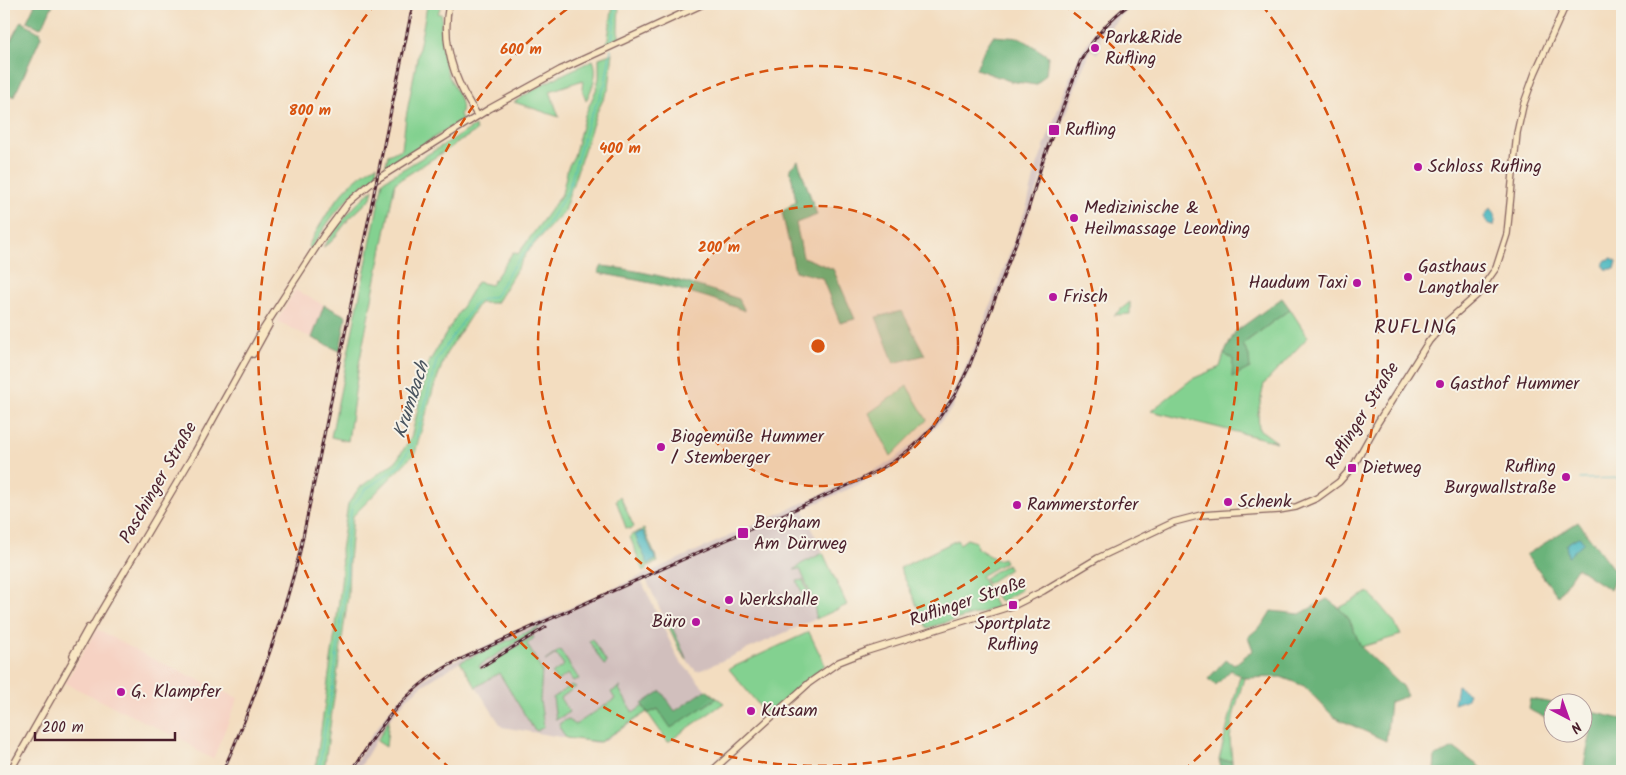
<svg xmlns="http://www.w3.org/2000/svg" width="1626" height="775" font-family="Kalam,sans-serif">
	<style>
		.built { fill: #f6d2c3 }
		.industrial { fill: #d1bfbd }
		.green { fill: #83d190; stroke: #66785e }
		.forest { fill: #6ab37a; stroke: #5a6952 }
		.water { fill: #48b7bf; stroke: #496b75 }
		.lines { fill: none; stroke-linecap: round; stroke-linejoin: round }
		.stream { stroke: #48b7bf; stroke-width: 1 }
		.secondary-casing { stroke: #85625f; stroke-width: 8 }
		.secondary { stroke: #f9e7c3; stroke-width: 5.5 }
		.rail-casing { stroke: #4a1f2b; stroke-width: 3 }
		.rail { stroke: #f7f3e8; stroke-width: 1; stroke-dasharray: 4; stroke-linecap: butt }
		.ring { fill: none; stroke: #d8530f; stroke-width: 2.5; stroke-dasharray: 9 6 }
		.poi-dot { fill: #b5179e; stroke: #f7f3e8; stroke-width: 2 }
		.labels { text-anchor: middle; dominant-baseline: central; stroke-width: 4; stroke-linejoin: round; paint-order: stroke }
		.poi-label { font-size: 18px; fill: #4a1f2b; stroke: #f7f3e8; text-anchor: start }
		.street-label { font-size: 18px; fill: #4a1f2b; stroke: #f7f3e8 }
		.water-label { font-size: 19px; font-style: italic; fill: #49545f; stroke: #f7f3e8 }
		.quarter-label { font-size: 20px; letter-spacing: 1px; fill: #4a1f2b; stroke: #f7f3e8 }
		.centre { fill: #d8530f; stroke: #f7f3e8; stroke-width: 2.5 }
		.ring-label { font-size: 15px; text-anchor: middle; font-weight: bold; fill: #d8530f; stroke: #f7f3e8; stroke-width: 4; stroke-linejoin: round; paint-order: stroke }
	</style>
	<rect width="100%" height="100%" fill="#f7f3e8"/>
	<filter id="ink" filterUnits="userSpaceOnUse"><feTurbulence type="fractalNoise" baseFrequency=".02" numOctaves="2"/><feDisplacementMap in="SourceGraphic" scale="10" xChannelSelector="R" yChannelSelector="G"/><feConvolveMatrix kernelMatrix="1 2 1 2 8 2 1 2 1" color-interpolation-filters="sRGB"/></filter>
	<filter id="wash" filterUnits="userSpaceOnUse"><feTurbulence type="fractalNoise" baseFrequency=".0096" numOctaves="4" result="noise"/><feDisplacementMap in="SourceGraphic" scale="20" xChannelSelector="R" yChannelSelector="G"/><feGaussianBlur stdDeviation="1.12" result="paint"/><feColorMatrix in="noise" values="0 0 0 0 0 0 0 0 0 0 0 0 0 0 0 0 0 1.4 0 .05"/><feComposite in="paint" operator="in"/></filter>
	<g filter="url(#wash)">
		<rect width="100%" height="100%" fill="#f3ddc0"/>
		<!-- built -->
		<path class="built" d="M295,290L324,305L312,338L277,321Z
			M97,629L149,657L238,698L213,759L199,752L188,743L65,683Z"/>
		<!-- industrial -->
		<path class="industrial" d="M1126,4H1137L1126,11L1100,38L1101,47L1097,54L1091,50L1081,72L997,300L968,373L954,401L953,408L917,446L891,467L860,484L803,509L847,605L701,670L696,671L680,652L646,579L642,582L678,659L706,690L674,711L661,692L647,712L604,741L596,743L502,727L476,687L499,673L533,728L544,727L540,700L542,671L524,643L480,669L479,666L541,626L460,662L423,685L407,698L384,726L358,771H350L373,733L396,703L423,679L446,664L871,472L893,460L914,443L931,425L949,402L959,382L977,342L1027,206L1036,169L1072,71L1082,50L1101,25Z"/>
		<!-- green -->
		<path class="green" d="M435,4H442L438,13L442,15C440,35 441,55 448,74C452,85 466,103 460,114L462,120L385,169L388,155L402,149L406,117L427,6Z
			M613,4H619L618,31L620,39L607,45Z
			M613,53L609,88L596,114L564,211L528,251L496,303H479L446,354L433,390L415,453L353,516L349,562L348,596L324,770L323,771H315L336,626L342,574L341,550L348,504L359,488L396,461L411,438L429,362L477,282L491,285L513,252L518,254L562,194L568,167L574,156L585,115L596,90L599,78V58Z
			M593,60C599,73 592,89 586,101L582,89L583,80L550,91L559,117L514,102L543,84Z
			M475,126L476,131L395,183L359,364L348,441L331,437L383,181Z
			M377,165L376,176C346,196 329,219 311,249L308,246C326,215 343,182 377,165Z
			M373,189L371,198L348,220L332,241L323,247C337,226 353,206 373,189Z
			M1130,302V314L1114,315Z
			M1290,309L1308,337L1264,384L1258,413L1259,429L1277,442L1151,411L1192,379L1220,367L1224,354L1233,359L1249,356L1243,344Z
			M907,386L927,420L891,456L869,413Z
			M620,496L634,527L629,529L626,528L616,500Z
			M644,529L658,562L646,567L647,570L643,571L630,537L631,535Z
			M967,539L976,542L977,548L997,560L1003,558L1005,562L981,576L997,608L927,628L900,568L957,540L960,544Z
			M823,553L847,605L816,619C815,600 807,586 800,569L794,570L801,564Z
			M1007,564L1010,569L987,584L984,578Z
			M803,580L809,595L804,597L797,581Z
			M1015,581L1021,590L1000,602L994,593Z
			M1369,592L1394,622L1401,635L1361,647L1349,619L1339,608Z
			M545,624L479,666L481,669L533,636L534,638L527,644L542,671L540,700L544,727L537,731L533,728L499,673L476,687L460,662Z
			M671,626L672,627L687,660L680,650L669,627Z
			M809,632L825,665L767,715L729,669Z
			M592,639L607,663L604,665L589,641Z
			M560,650L579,679L573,681L568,674L557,681L552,674L564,665L556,654L545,661Z
			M1240,676L1244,678L1234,713L1230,739L1232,761L1219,760Z
			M572,685L576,687L560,698L569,712L556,720L553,698Z
			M620,687H621L619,689L633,713L643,706L647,712H651L658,709L671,727L717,698L724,703L668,742L647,712L600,742L566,738L560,728V723L568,719L575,725L615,699L611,692Z
			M389,719L386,747L377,741Z"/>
		<!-- forest -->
		<path class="forest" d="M35,4H53L45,22L40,28L27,21Z
			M21,21L40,33L41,37L14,97L4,92V53Z
			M993,36L1021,38L1048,56L1046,74L1036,85L1010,81L976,69L984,50Z
			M798,161L817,215L796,223L803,257L833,269L855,319L840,323L822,278L795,271L782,212L796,201L790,168Z
			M602,266C649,271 694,284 739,299L745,311C697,291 649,282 598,273Z
			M1282,298L1290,309L1243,344L1249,356L1250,368L1232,377L1233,359L1224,354L1235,332Z
			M324,305L346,316L340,351L312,338Z
			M902,311L925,355L894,363L876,317Z
			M1578,522L1616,573L1610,590L1577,568L1558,596L1526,555Z
			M1327,599L1339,608L1349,619L1361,647L1402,686L1407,696L1390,702L1386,741L1334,717L1304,686L1281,677L1244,678L1231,670L1216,685L1208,679L1226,659L1234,665L1253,650L1248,637L1263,624L1271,611L1300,614Z
			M706,690L717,698L671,728L658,709L649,713L647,712L642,704L661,691L675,711Z
			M1530,699L1553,703V722L1528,709Z
			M1584,710L1622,719V771H1587L1584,764L1591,733L1584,731Z
			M1454,748L1484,770L1487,771H1434L1435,756Z
			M1219,760L1232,761V771H1222Z"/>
		<!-- water -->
		<path class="water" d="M1490,208C1497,213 1496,217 1494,226L1489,225L1484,217Z
			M1612,258L1617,261L1615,269H1605C1603,266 1603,263 1606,260Z
			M643,531L656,560L648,564L635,535Z
			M1578,537L1581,538L1584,542L1568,557L1566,544Z
			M1457,686L1469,693L1466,700L1454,704Z"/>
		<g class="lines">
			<!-- stream -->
			<path class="stream" d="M612,43L616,4
				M1580,479L1622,478
				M319,771L324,735L333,686L347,572L346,542L352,506L366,489L399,466L416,439L437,359L477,301L495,296L512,268L543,231L568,191L587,125L605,85L611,49"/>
		</g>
	</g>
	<g filter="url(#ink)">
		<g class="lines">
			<defs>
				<path id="secondary" d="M449,4C441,44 455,83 478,116
					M253,354L269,325
					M73,655L88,628
					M10,771L101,611L195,452L262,331L324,235L348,203L374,181L489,109L560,70L703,4
					M712,771L809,683L839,662L867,651L1015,605L1043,591L1098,558L1174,522L1201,515L1279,510L1296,507L1317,498L1339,482L1354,465L1378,422L1429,341L1444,324L1477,295L1496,268L1507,234L1517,133L1523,106L1535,73L1566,4"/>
			</defs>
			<!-- secondary casing -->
			<use href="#secondary" class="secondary-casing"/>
			<!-- secondary -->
			<use href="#secondary" class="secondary"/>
			<defs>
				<path id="rail" d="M481,667L546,627
					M223,771C254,702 279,630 299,556L413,4
					M352,771C384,720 407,685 463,658L860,480L893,462L913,447L933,427L956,393L969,367L995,299L1028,210L1043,160L1080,62C1093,38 1108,20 1130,4"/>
			</defs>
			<!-- rail casing -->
			<use href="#rail" class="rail-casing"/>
			<!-- rail -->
			<use href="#rail" class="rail"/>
		</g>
	</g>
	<!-- distance rings -->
	<circle cx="818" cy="346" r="140" fill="#d8530f" fill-opacity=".12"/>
	<g class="ring">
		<circle cx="818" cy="346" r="140"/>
		<circle cx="818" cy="346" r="280"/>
		<path d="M1062 4A420 420 0 1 1 574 4"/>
		<path d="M451 769A560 560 0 0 1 374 5M1262 5A560 560 0 0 1 1185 769"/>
	</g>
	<!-- markers -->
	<g class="poi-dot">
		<circle cx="1095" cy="48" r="5"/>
		<rect x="1048" y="124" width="12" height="12" rx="2.5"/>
		<circle cx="1418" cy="167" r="5"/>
		<circle cx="1074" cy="218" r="5"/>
		<circle cx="1408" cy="277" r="5"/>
		<circle cx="1357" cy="283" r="5"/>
		<circle cx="1053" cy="297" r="5"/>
		<circle cx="1440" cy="384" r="5"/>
		<circle cx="661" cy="447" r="5"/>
		<rect x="1347" y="463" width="10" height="10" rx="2.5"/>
		<circle cx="1566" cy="477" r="5"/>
		<circle cx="1228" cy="502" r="5"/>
		<circle cx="1017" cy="505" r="5"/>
		<rect x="737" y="527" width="12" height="12" rx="2.5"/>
		<circle cx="729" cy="600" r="5"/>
		<rect x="1008" y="600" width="10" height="10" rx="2.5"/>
		<circle cx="696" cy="622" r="5"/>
		<circle cx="121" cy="692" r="5"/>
		<circle cx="751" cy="711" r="5"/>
	</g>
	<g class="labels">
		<!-- poi labels -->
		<g class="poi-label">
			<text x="1105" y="38">Park&amp;Ride<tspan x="1105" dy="21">Rufling</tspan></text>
			<text x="1065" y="130">Rufling</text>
			<text x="1428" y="167">Schloss Rufling</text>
			<text x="1084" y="208">Medizinische &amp;<tspan x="1084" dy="21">Heilmassage Leonding</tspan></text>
			<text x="1418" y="267">Gasthaus<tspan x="1418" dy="21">Langthaler</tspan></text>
			<text x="1347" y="283" text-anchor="end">Haudum Taxi</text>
			<text x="1063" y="297">Frisch</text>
			<text x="1450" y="384">Gasthof Hummer</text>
			<text x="671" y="437">Biogemüße Hummer<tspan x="671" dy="21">/ Stemberger</tspan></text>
			<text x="1556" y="467" text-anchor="end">Rufling<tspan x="1556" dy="21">Burgwallstraße</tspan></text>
			<text x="1362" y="468">Dietweg</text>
			<text x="1238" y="502">Schenk</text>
			<text x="1027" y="505">Rammerstorfer</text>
			<text x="754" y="523">Bergham<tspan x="754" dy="21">Am Dürrweg</tspan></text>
			<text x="739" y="600">Werkshalle</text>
			<text x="686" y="622" text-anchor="end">Büro</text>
			<text x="1013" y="624" text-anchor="middle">Sportplatz<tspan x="1013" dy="21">Rufling</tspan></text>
			<text x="131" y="692">G. Klampfer</text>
			<text x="761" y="711">Kutsam</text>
		</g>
		<!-- street labels -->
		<g class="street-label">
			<text transform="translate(1363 416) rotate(-58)">Ruflinger Straße</text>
			<text transform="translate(159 483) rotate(-60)">Paschinger Straße</text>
			<text transform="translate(968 602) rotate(-19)">Ruflinger Straße</text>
		</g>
		<!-- water labels -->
		<g class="water-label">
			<text transform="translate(412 400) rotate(-72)">Krumbach</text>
		</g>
		<!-- quarter labels -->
		<g class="quarter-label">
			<text x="1416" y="328">RUFLING</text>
		</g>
	</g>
	<circle cx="818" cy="346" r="8" class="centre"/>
	<g class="ring-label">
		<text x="521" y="54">600 m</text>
		<text x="310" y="115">800 m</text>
		<text x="620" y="153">400 m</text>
		<text x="719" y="252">200 m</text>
	</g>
	<!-- margin -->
	<rect width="1626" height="775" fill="none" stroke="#f7f3e8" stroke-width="20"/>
	<!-- north arrow -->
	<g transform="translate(1568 718) rotate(139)"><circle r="24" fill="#f7f3e8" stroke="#b29e9c"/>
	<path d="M0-4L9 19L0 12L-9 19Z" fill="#b5179e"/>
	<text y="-8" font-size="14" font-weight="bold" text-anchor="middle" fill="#4a1f2b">N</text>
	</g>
	<!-- scale -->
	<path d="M35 732v8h140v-8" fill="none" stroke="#4a1f2b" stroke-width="2.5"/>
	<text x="42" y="732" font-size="15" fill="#4a1f2b" stroke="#f7f3e8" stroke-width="4" paint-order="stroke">200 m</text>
</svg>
